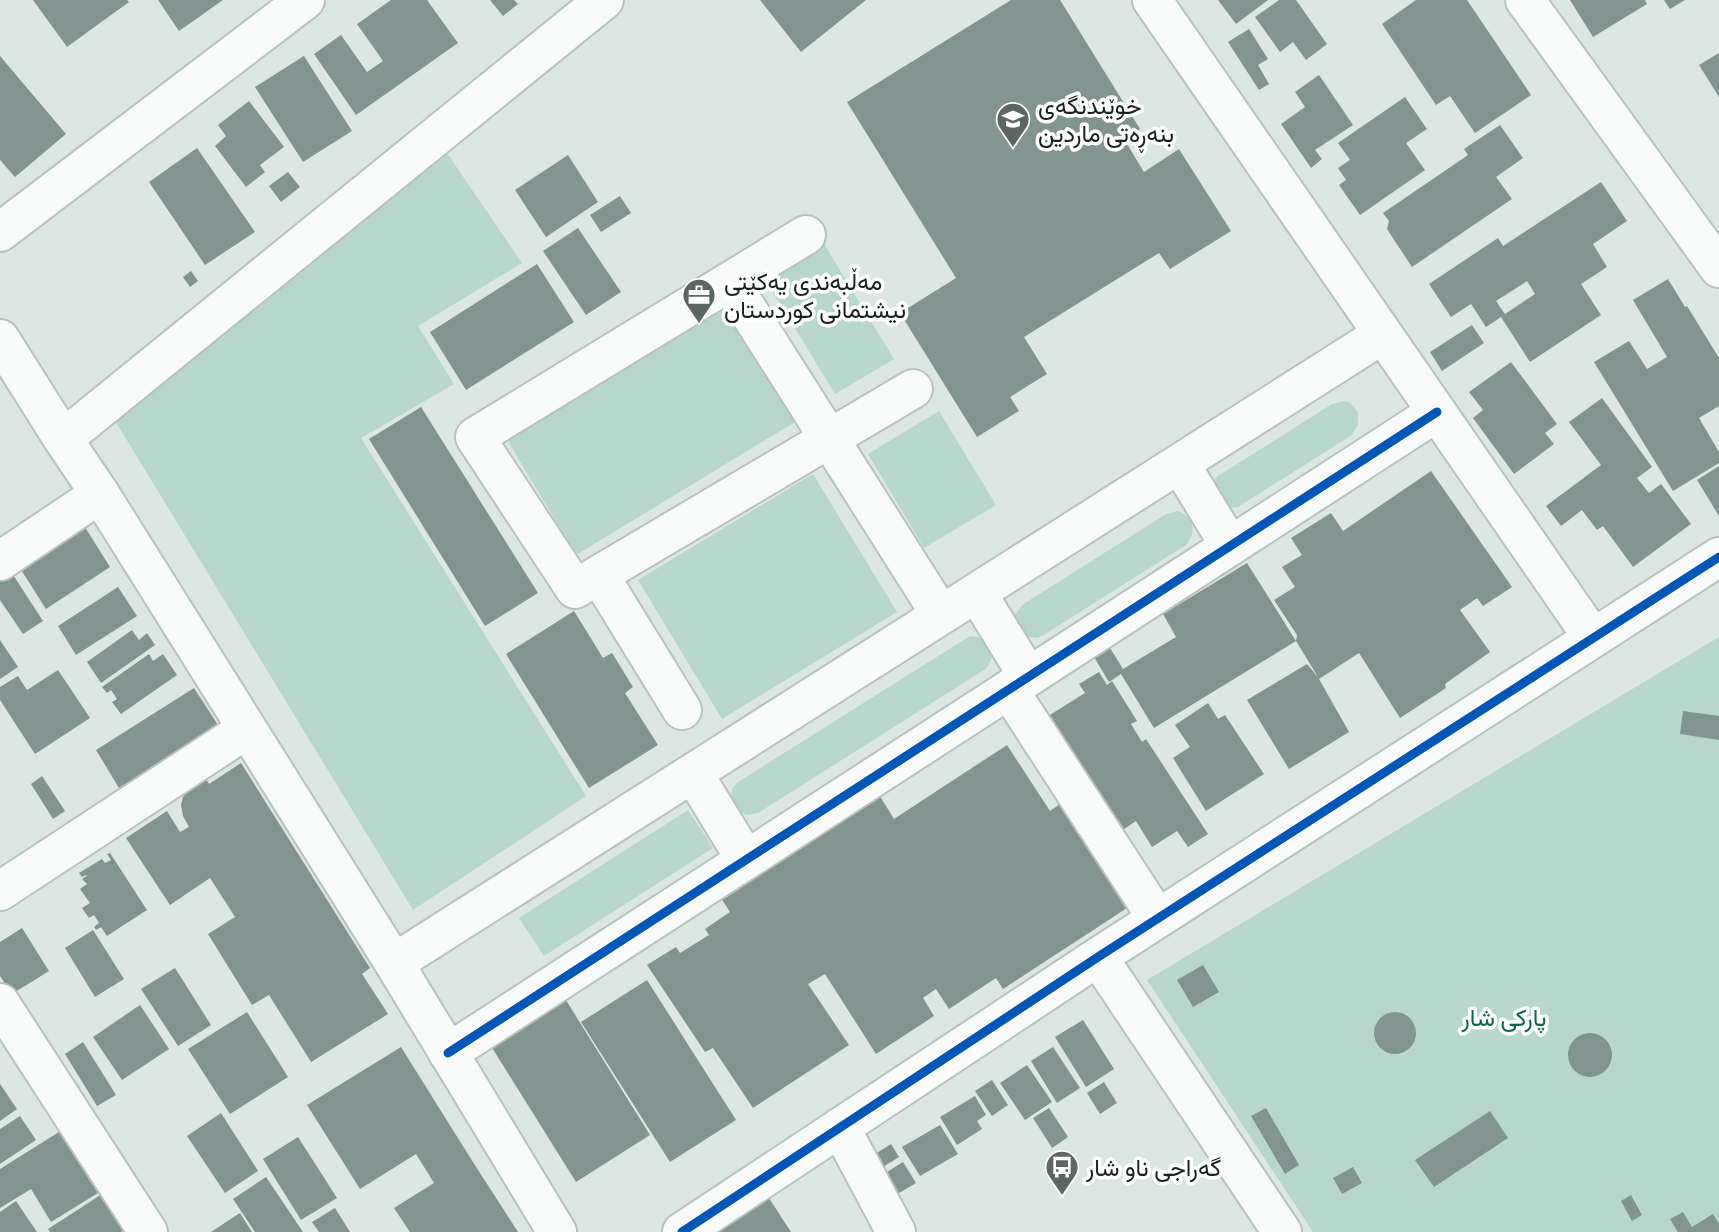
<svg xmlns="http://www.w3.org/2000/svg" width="1719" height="1232" font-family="Ubuntu,Vazirmatn,sans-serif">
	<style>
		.green { fill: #b7d7cd }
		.building { fill: #81948f; fill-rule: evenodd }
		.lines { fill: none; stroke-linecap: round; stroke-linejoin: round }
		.minor-casing { stroke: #b8c2bf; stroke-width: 42 }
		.tertiary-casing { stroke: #b8c2bf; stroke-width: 42 }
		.minor { stroke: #f9fbfb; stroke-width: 38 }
		.tertiary { stroke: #f9fbfb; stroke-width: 38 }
		.cycleway-casing { stroke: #fff; stroke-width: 13 }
		.cycleway { stroke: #0057b8; stroke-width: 9 }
		.labels { text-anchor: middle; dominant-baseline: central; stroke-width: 7; stroke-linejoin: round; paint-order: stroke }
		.poi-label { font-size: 24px; fill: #18211e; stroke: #fff; text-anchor: start }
		.park-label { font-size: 24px; fill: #086552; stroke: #fff }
	</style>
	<rect width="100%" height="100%" fill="#dae7e3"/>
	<!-- green -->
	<path class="green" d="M447,153L522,263L418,326L454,384L361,438L586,796L413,910L114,419Z
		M824,244L894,359L835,394L765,279Z
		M730,302L800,419L576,555L506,438Z
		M1344,401L1350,403L1358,412V425L1352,435L1238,507L1227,509L1211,486L1218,476L1332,404Z
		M939,411L996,505L924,548L868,454Z
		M813,474L897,612L722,719L638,580Z
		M1178,511C1194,517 1197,532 1186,545L1042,636L1036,638L1024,636L1014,621L1015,615L1022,605L1166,514Z
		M970,636L982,638L993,653L989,665L984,670L758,813L746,815L735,809C730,798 729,791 738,782Z
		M1719,637V1232H1313L1147,980Z
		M688,810L713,848L544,956L519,918Z"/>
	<!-- building -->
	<path class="building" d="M33,0H127L129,2L67,47Z
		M158,0H223L179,31Z
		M391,0H427L458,43L356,115L314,54L341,35L367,72L383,61L357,24Z
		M490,0H514L518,4L503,16Z
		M760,0H866L801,52Z
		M1011,0H1060L1140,129L1124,139L1144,172L1179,149L1231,231L1170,269L1159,253L1024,337L1047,374L1010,397L1019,411L977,437L900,313L956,278L847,102Z
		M1218,0H1268L1236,24Z
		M1279,0H1296L1327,44L1306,60L1293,42L1280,52L1255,17Z
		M1416,0H1467L1531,95L1475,133L1450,96L1436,105L1382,24Z
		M1570,0H1645L1647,4L1593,37Z
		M1664,0H1685L1670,9Z
		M1249,29L1268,59L1258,65L1269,84L1259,90L1228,42Z
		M1719,53V97L1699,65Z
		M0,56L66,134L15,177L0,160Z
		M304,56L352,131L303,162L255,87Z
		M1319,75L1353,125L1315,150L1322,159L1311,168L1281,124L1305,107L1295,92Z
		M1405,97L1427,129L1406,143L1425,170L1360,215L1339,185L1346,180L1338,168L1350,160L1338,143Z
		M249,101L284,147L260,165L265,172L246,187L215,146L226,136L218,125Z
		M1500,125L1523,158L1496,177L1512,199L1412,267L1387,229L1389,221L1383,213L1468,155L1464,149Z
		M197,148L255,232L205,265L149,182Z
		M568,155L598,202L546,237L515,190Z
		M288,172L300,187L281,202L269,186Z
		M1601,182L1627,221L1593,244L1607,267L1581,284L1601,315L1530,362L1501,317L1486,327L1471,304L1451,317L1429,284L1498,238L1503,246ZM1527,281L1535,294L1505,314L1496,301Z
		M620,196L631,213L601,232L590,215Z
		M578,228L621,292L586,315L543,251Z
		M537,264L574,322L466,390L430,332Z
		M191,271L198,281L190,287L183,277Z
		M1668,279L1685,307L1687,306L1719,358V406L1699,418L1719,452V463L1673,491L1594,362L1629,341L1647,369L1667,357L1633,300Z
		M1472,325L1484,343L1442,371L1430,352Z
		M1511,362L1557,424L1545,433L1554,444L1514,474L1473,418L1483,410L1469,392Z
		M1602,398L1652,467L1637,478L1649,493L1661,484L1691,524L1633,567L1603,526L1597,530L1582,510L1561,526L1546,506L1601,465L1569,422Z
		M421,407L538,593L485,626L369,439Z
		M1719,466V516L1697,480Z
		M1431,471L1512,587L1483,606L1477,598L1460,610L1490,652L1445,684L1446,688L1400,718L1359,653L1319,679L1349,732L1289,769L1247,700L1307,664L1318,677L1296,641L1297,635L1274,600L1295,587L1282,567L1302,555L1291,538L1331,513L1343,531Z
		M83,524L110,567L46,609L18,565Z
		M1247,563L1296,641L1154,728L1121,674L1109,682L1094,657L1110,648L1123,669L1176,637L1163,614Z
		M6,564L43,621L23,634L0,600V568Z
		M118,587L137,616L76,655L58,626Z
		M574,611L603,658L612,653L633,687L625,693L658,745L589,788L506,654Z
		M132,630L139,640L147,633L155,645L101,683L87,662Z
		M0,640L18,667L0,679Z
		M149,654L153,661L163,654L177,675L121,714L112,702L117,699L111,690L107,693L102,687Z
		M58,670L90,718L35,754L0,700V687L18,676L27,690Z
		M1099,672L1107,685L1112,681L1137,721L1131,724L1142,742L1146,739L1208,834L1188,847L1177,831L1152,847L1136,821L1117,834L1045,718L1085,693L1079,684Z
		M194,688L218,725L119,788L96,750Z
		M1208,703L1218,719L1225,715L1264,774L1206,811L1173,758L1190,747L1175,725Z
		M1683,711L1719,716V740L1680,734Z
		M1007,745L1050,811L1060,804L1127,908L1003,989L996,978L949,1009L936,989L923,998L934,1016L876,1054L825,974L808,984L849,1045L753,1108L713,1048L705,1052L647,965L676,947L680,953L709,935L705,929L730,912L721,898L875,788L894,819Z
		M241,763L370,968L362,974L388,1014L311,1062L269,995L252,1005L208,934L235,917L210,878L170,905L126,838L167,811L180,832L189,827L183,816L181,805L183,797L192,785L205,777L209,784Z
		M42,776L65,811L53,819L31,784Z
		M110,853L147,910L107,936L101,927L96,930L94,927L99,923L94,915L89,918L82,908L90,903L80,889L87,884L82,879L87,876L86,875L82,877L79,873L102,859L105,863L111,860L107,854Z
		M22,928L49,971L12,994L0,976V942Z
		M93,930L124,979L95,997L65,948Z
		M1203,965L1219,992L1193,1007L1177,980Z
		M175,968L211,1025L178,1046L141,989Z
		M647,980L736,1120L670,1162L581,1022Z
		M564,997L650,1135L576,1182L489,1043Z
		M140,1005L169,1049L122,1080L93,1037Z
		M1374 1033a21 21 0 1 1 42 0a21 21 0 1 1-42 0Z
		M247,1012L288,1077L230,1114L188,1049Z
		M1083,1020L1114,1069L1086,1087L1055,1037Z
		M1568 1055a22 22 0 1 1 44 0a22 22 0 1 1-44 0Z
		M83,1042L116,1095L97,1106L65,1054Z
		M401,1047L471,1159L518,1232H410L394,1208L434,1183L416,1154L360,1189L307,1105Z
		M1053,1047L1080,1088L1057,1103L1031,1061Z
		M1027,1065L1052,1102L1025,1120L1000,1083Z
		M992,1080L1008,1105L992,1116L975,1091Z
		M1104,1082L1117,1103L1100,1114L1087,1093Z
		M0,1084L17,1109L0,1121Z
		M975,1096L986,1115L977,1121L982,1129L957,1145L940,1117Z
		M1049,1108L1068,1137L1052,1148L1033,1118Z
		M1266,1108L1299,1165L1285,1174L1251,1116Z
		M1490,1111L1508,1138L1434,1187L1415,1160Z
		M221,1113L258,1171L225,1193L187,1136Z
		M20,1116L36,1140L0,1164V1129Z
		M940,1125L958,1154L920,1176L902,1147Z
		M59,1132L98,1193L51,1222L31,1189L0,1208V1169Z
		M298,1137L337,1198L301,1220L263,1159Z
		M891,1144L899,1157L883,1167L875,1154Z
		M903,1162L916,1183L894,1196L882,1175Z
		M1353,1167L1362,1183L1342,1194L1333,1178Z
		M266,1177L303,1232H255L233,1199Z
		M102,1194L125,1230L121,1232H50L48,1229Z
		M767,1195L791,1232H710Z
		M1631,1195L1642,1215L1632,1221L1621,1201Z
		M16,1201L37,1232H0V1212Z
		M335,1208L350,1232H319L312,1222Z
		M1683,1212L1692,1227L1713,1214L1719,1224V1232H1678L1670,1219Z
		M240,1213L252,1232H211Z"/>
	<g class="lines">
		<defs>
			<path id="minor" d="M1152,0L1593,638
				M1525,0L1719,268
				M0,232L305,0
				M806,235L475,437L575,589L913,389
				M730,282L941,615
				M63,439L604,0
				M1180,464L1230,546
				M0,561L100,494
				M599,575L682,710
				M977,593L1028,676
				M1009,690L1157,918
				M693,773L746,860
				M0,891L247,729
				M1098,957L1282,1232
				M394,963L1383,334
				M0,1003L148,1232
				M448,1053L1437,412
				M840,1127L896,1232
				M682,1232L1098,957L1719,557"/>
			<path id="tertiary" d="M0,339L63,439L100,494L394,963L557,1232"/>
		</defs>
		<!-- minor casing -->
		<use href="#minor" class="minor-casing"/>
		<!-- tertiary casing -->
		<use href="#tertiary" class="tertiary-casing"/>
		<!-- minor -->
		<use href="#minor" class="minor"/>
		<!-- tertiary -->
		<use href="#tertiary" class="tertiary"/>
		<defs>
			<path id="cycleway" d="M448,1053L1437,412
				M682,1232L1098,957L1719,557"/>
		</defs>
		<!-- cycleway casing -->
		<use href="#cycleway" class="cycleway-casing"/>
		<!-- cycleway -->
		<use href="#cycleway" class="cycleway"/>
	</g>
	<!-- icons -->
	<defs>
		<symbol id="school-pin" viewBox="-11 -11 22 30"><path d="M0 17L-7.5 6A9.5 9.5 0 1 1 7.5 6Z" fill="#5c6663" stroke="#fff"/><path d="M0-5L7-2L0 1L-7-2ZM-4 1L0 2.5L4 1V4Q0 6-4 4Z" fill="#fff"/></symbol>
		<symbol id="office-pin" viewBox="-11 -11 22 30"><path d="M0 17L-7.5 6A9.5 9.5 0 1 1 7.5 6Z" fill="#5c6663" stroke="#fff"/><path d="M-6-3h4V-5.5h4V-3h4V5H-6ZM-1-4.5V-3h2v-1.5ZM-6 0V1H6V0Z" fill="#fff"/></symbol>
		<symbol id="bus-pin" viewBox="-11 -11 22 30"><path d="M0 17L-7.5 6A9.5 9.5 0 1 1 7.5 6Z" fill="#5c6663" stroke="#fff"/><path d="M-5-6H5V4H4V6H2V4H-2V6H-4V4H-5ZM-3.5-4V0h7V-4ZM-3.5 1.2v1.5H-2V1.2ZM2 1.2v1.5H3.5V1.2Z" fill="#fff"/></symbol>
	</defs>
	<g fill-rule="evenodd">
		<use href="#school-pin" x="994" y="100" width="38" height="52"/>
		<use href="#office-pin" x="680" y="276" width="38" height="52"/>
		<use href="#bus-pin" x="1043" y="1148" width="38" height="52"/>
	</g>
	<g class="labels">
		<!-- poi labels -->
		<g class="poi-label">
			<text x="1038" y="105">خوێندنگەی<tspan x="1038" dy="28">بنەڕەتی ماردین</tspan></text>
			<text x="724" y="281">مەڵبەندی یەکێتی<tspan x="724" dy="28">نیشتمانی کوردستان</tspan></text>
			<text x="1086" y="1167">گەراجی ناو شار</text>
		</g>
		<!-- park labels -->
		<g class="park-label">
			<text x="1504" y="1017">پاركى شار</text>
		</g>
	</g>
</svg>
